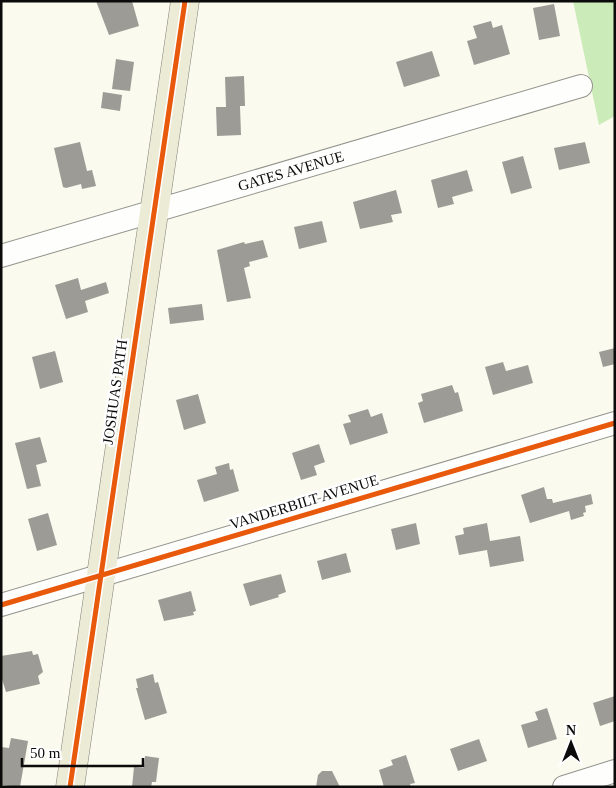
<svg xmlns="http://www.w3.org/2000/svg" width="616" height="788" font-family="'Times New Roman',serif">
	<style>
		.forest { fill: #cbebb9 }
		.building { fill: #9c9b95 }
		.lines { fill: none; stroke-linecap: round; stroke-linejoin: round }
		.minor-casing { stroke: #93938d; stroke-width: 24 }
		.major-casing { stroke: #80807a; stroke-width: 29 }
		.minor { stroke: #fefefc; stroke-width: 22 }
		.major { stroke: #ecebd6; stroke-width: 28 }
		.cycleway-casing { stroke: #fff; stroke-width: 8 }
		.cycleway { stroke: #e8590c; stroke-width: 5 }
		.labels { text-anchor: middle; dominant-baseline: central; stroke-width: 5; stroke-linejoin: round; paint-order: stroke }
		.street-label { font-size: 15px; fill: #0b0b0b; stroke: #fff }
	</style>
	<rect width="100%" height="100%" fill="#fafaee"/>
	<!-- forest -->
	<path class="forest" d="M573,1H615V116L599,125Z"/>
	<!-- building -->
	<path class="building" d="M96,1H132L139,26L109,35Z
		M554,4L560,36L539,40L533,8Z
		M491,21L493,28L502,25L510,54L474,65L467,41L477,38L473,26Z
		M432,51L440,76L404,87L396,62Z
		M116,59L134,62L130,91L112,89Z
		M244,76L245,106H240L241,135L217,136L216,107H226L225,77Z
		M103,92L122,95L120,111L101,108Z
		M80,142L87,171L92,170L96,186L82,189L81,184L66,188L63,187L54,148Z
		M585,142L590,163L559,170L554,148Z
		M523,156L532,188L511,194L502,162Z
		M467,170L473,191L452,197L454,204L438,208L431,180Z
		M396,190L402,213L391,215L393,222L360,229L353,202Z
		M322,221L327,242L299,249L294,227Z
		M263,240L268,257L249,262L250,266L244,268L251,298L227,302L217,250L244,242L245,244Z
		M78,278L81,290L106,282L109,293L85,301L88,312L66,319L55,285Z
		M202,304L204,320L170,324L168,308Z
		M615,348V364L603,367L599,352Z
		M55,351L63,382L40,389L32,357Z
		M503,362L506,371L528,365L533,383L493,395L485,367Z
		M452,385L455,393L458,392L463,411L424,423L418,403L423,401L421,394Z
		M198,394L206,423L184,430L176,400Z
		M368,409L371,417L382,413L388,433L350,445L343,424L351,422L348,415Z
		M40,437L47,462L36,465L41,486L27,489L15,443Z
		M319,444L325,462L314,466L317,475L301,480L292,453Z
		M229,463L230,470L233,469L239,491L204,502L197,480L217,474L215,467Z
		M544,487L547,499H552L553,503L591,494L593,504L585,506L586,512L583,513L584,516L571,520L569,511L530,523L521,495Z
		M48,513L57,545L37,551L28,519Z
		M416,523L420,544L396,550L391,529Z
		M487,523L490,541L520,536L524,561L490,567L487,550L459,555L455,536L464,534L463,528Z
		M346,553L351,572L322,580L317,561Z
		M281,574L286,592L278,595L279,597L250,606L243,584Z
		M191,591L196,611L193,612L194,615L164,621L158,600Z
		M32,651L33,655L38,654L43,672L38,676L40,684L6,692L1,676V656Z
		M153,674L155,683L158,682L167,713L145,720L136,688H138L136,679Z
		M615,696V721L600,726L593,703Z
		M547,708L557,739L528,748L521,725L538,720L535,712Z
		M11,738L28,741L20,787L1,785V747L9,748Z
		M479,739L487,761L458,771L450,749Z
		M406,755L415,783L410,784L411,787H384L379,770L393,765L391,760Z
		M145,756L159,758L156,782H152L151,787H132L134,767L144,768Z
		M322,771H332L340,787H316L318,775Z"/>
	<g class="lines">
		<defs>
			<g id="minor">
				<path id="s1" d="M1,256L581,86"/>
				<path d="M1,605L615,423"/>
				<path d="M564,787L615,771"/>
			</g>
			<path id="major" d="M70,787L185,1"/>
		</defs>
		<!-- minor casing -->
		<use href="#minor" class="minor-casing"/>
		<!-- major casing -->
		<use href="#major" class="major-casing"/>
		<!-- minor -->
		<use href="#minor" class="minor"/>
		<!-- major -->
		<use href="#major" class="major"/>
		<defs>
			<path id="cycleway" d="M1,605L615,423
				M70,787L185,1"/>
		</defs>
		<!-- cycleway casing -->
		<use href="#cycleway" class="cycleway-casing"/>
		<!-- cycleway -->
		<use href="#cycleway" class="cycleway"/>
	</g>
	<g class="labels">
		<!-- street labels -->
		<g class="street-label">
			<text stroke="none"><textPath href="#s1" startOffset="302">GATES AVENUE</textPath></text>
			<text transform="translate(115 392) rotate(-82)">JOSHUAS PATH</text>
			<text transform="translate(304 502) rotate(-17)">VANDERBILT AVENUE</text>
		</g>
	</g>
	<!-- border -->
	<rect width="616" height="788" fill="none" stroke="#0b0b0b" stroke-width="5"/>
	<!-- north arrow -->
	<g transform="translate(571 743)" stroke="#ffffff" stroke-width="4" paint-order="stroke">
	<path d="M0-4L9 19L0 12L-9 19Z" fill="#0b0b0b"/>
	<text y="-8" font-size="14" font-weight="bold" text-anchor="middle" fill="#0b0b0b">N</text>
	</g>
	<!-- scale -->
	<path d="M22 758v8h121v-8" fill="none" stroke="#0b0b0b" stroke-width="2.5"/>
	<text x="30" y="758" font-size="15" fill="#0b0b0b" stroke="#ffffff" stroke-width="4" paint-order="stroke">50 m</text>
</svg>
